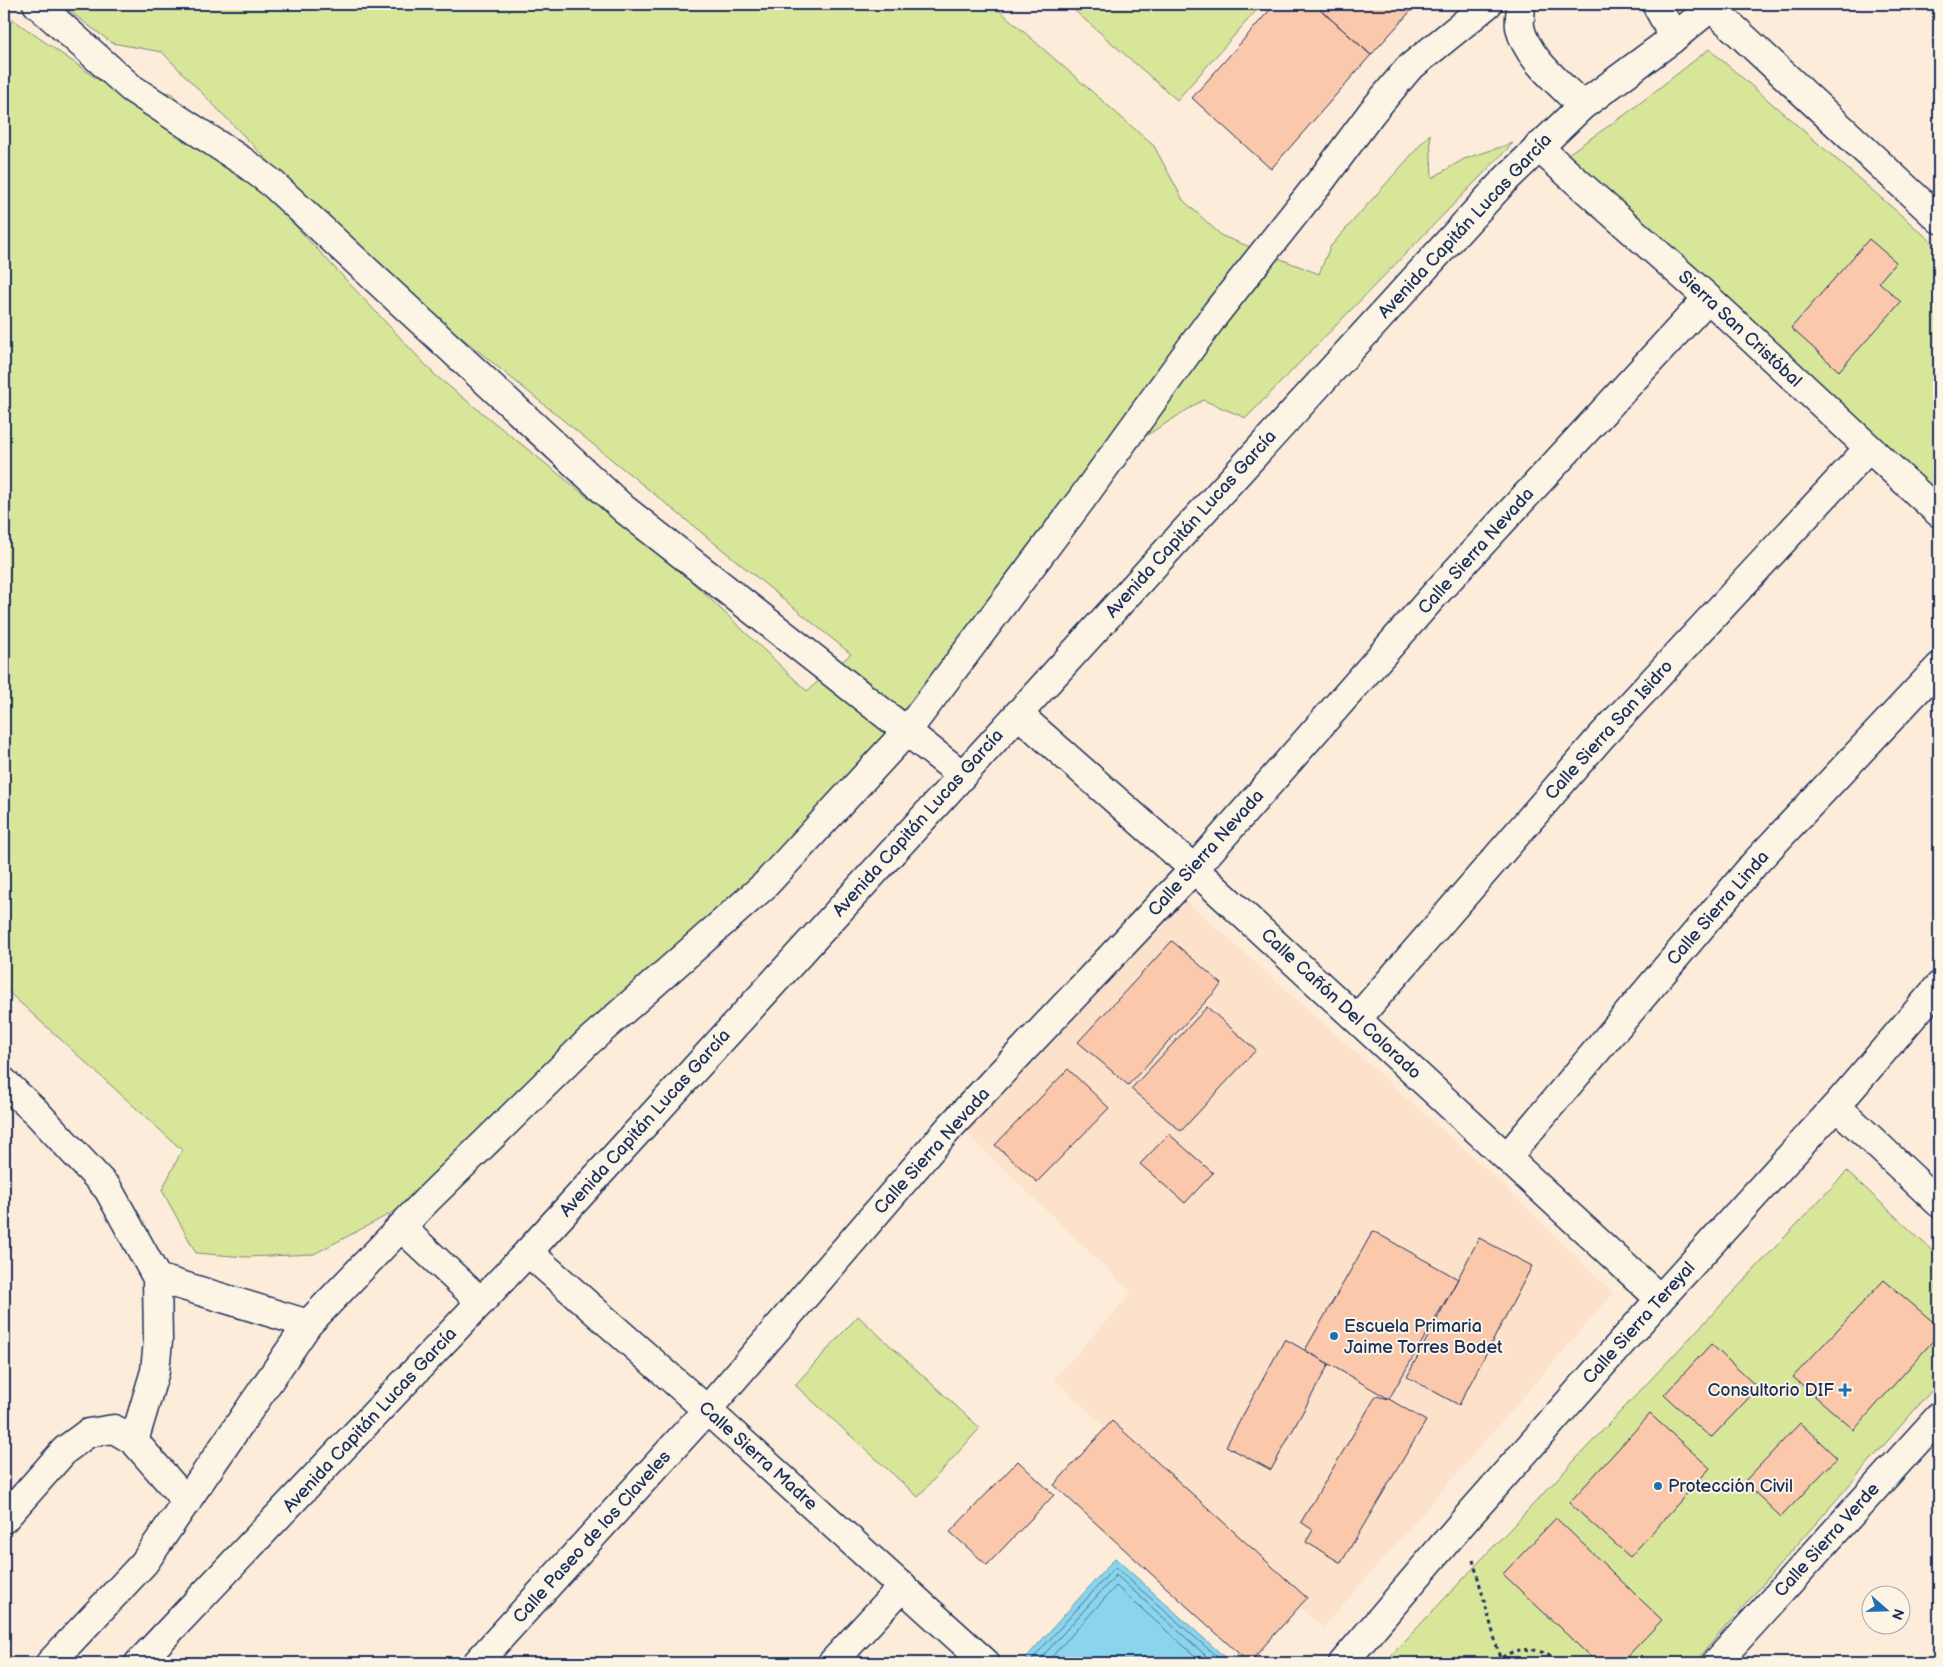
<svg xmlns="http://www.w3.org/2000/svg" width="1943" height="1667" font-family="'Balsamiq Sans',sans-serif">
	<style>
		.built { fill: #fce1cb }
		.green { fill: #d8e699; stroke: #7a8a7c }
		.water { fill: #8bd5ec; stroke: #5e93b3 }
		.lines { fill: none; stroke-linecap: round; stroke-linejoin: round }
		.shore { stroke: #487197; stroke-width: 1 }
		.building { fill: #fbc8ab; stroke: #1b2f5e }
		.minor-casing { stroke: #1b2f5e; stroke-width: 31 }
		.tertiary-casing { stroke: #1b2f5e; stroke-width: 31 }
		.path { stroke: #1b2f5e; stroke-width: 3; stroke-dasharray: 4 4; stroke-linecap: butt }
		.minor { stroke: #fcf5e5; stroke-width: 28 }
		.tertiary { stroke: #fcf5e5; stroke-width: 28 }
		.poi-dot { fill: #1f6fb2; stroke: #fcf5e5; stroke-width: 2 }
		.labels { text-anchor: middle; dominant-baseline: central; stroke-width: 4; stroke-linejoin: round; paint-order: stroke }
		.street-label { font-size: 18px; fill: #1b2f5e; stroke: #fcf5e5 }
		.poi-label { font-size: 18px; fill: #1b2f5e; stroke: #fcf5e5; text-anchor: start }
	</style>
	<rect width="100%" height="100%" fill="#fcecd9"/>
	<filter id="ink" filterUnits="userSpaceOnUse"><feTurbulence type="fractalNoise" baseFrequency=".02" numOctaves="2"/><feDisplacementMap in="SourceGraphic" scale="10" xChannelSelector="R" yChannelSelector="G"/><feConvolveMatrix kernelMatrix="1 2 1 2 8 2 1 2 1" color-interpolation-filters="sRGB"/></filter>
	<g filter="url(#ink)">
		<!-- built -->
		<path class="built" d="M1176,892L1499,1181L1613,1293L1323,1628L1054,1379L1132,1293L966,1132Z"/>
		<!-- green -->
		<path class="green" d="M60,4H992L1154,146L1183,200L1222,236L1319,274L1330,247L1430,134L1432,178L1464,159L1513,143L1246,418L1203,400L1085,474L868,761L745,886L418,1199L314,1254L246,1257L196,1253L162,1190L182,1150L4,988V20L12,19L106,85L171,93L436,376L685,575L807,691L851,654L360,255L162,52L112,43Z
			M1067,4H1262L1177,100Z
			M1709,49L1939,248V497L1565,156L1626,114Z
			M1847,1171L1939,1257V1382L1694,1663H1384Z
			M858,1316L980,1428L918,1497L795,1385Z"/>
		<!-- water -->
		<path class="water" d="M1115,1558L1231,1663H1030L1025,1659Z"/>
		<g class="lines">
			<!-- shore -->
			<path class="shore" d="M1032,1663L1033,1658L1115,1567L1224,1663
				M1039,1663V1660L1116,1575L1214,1663
				M1046,1663L1116,1586L1203,1663"/>
		</g>
		<!-- building -->
		<path class="building" d="M1275,4H1314L1371,55L1271,169L1192,98Z
			M1314,4H1417L1371,55Z
			M1869,239L1896,262L1879,282L1901,302L1839,371L1791,328Z
			M1172,941L1222,984L1128,1085L1078,1042Z
			M1207,1007L1256,1050L1181,1131L1131,1089Z
			M1068,1069L1109,1108L1037,1182L995,1145Z
			M1169,1134L1213,1173L1185,1203L1140,1164Z
			M1373,1231L1458,1279L1389,1399L1305,1350Z
			M1479,1238L1532,1266L1459,1405L1407,1377Z
			M1884,1280L1939,1327V1334L1854,1430L1793,1377Z
			M1285,1339L1329,1364L1271,1470L1226,1446Z
			M1711,1344L1758,1388L1711,1438L1664,1395Z
			M1376,1396L1389,1399L1426,1421L1341,1563L1306,1542L1313,1530L1301,1522Z
			M1650,1414L1710,1468L1630,1557L1569,1503Z
			M1112,1421L1307,1598L1249,1663L1054,1485Z
			M1800,1423L1837,1458L1781,1517L1744,1482Z
			M1018,1461L1054,1495L987,1565L950,1532Z
			M1556,1518L1662,1620L1621,1663H1597L1503,1574Z"/>
		<g class="lines">
			<defs>
				<path id="minor" d="M37,4L131,88L244,162L273,184L624,509L961,774
					M1656,4L1667,24L1671,40
					M1711,7L1939,219
					M1538,147L1708,298L1939,513
					M1018,714L1194,869L1660,1299
					M1357,1019L1600,738L1868,449
					M4,1082L37,1113L108,1189L157,1278L308,1324
					M1836,1106L1939,1203
					M1507,1157L1755,863L1939,667
					M402,1228L481,1302
					M528,1252L707,1410L986,1663
					M134,1441L155,1371L158,1341L157,1278
					M4,1519L65,1450L88,1433L114,1429L134,1441L187,1502
					M50,1663L144,1563L308,1324L427,1200L588,1042L765,885L907,731L1081,500L1216,313L1323,178L1372,112L1408,69L1488,4
					M477,1663L707,1410L951,1126L1194,869L1437,592L1708,298
					M832,1663L903,1586
					M1343,1663L1463,1522L1660,1299L1836,1106L1939,986
					M1716,1663L1939,1417"/>
				<path id="tertiary" d="M1521,4C1521,11 1519,20 1520,27C1526,58 1561,84 1582,106
					M139,1663L528,1252L1504,181L1582,106L1671,40L1715,4"/>
			</defs>
			<!-- minor casing -->
			<use href="#minor" class="minor-casing"/>
			<!-- tertiary casing -->
			<use href="#tertiary" class="tertiary-casing"/>
			<!-- path -->
			<path class="path" d="M1473,1560L1500,1658
				M1496,1663C1512,1645 1542,1645 1558,1663"/>
			<!-- minor -->
			<use href="#minor" class="minor"/>
			<!-- tertiary -->
			<use href="#tertiary" class="tertiary"/>
		</g>
	</g>
	<!-- markers -->
	<g class="poi-dot">
		<circle cx="1334" cy="1336" r="5"/>
		<path d="M1842.5 1382.5h5v5h5v5h-5v5h-5v-5h-5v-5h5z"/>
		<circle cx="1658" cy="1486" r="5"/>
	</g>
	<g class="labels">
		<!-- street labels -->
		<g class="street-label">
			<text transform="translate(1465 226) rotate(-47)">Avenida Capitán Lucas García</text>
			<text transform="translate(1740 329) rotate(43)">Sierra San Cristóbal</text>
			<text transform="translate(1191 524) rotate(-48)">Avenida Capitán Lucas García</text>
			<text transform="translate(1476 551) rotate(-48)">Calle Sierra Nevada</text>
			<text transform="translate(1609 730) rotate(-48)">Calle Sierra San Isidro</text>
			<text transform="translate(918 823) rotate(-48)">Avenida Capitán Lucas García</text>
			<text transform="translate(1206 853) rotate(-48)">Calle Sierra Nevada</text>
			<text transform="translate(1718 908) rotate(-49)">Calle Sierra Linda</text>
			<text transform="translate(1341 1004) rotate(43)">Calle Cañón Del Colorado</text>
			<text transform="translate(645 1123) rotate(-48)">Avenida Capitán Lucas García</text>
			<text transform="translate(932 1151) rotate(-48)">Calle Sierra Nevada</text>
			<text transform="translate(1639 1323) rotate(-48)">Calle Sierra Tereyal</text>
			<text transform="translate(370 1420) rotate(-47)">Avenida Capitán Lucas García</text>
			<text transform="translate(758 1456) rotate(42)">Calle Sierra Madre</text>
			<text transform="translate(592 1537) rotate(-48)">Calle Paseo de los Claveles</text>
			<text transform="translate(1827 1540) rotate(-48)">Calle Sierra Verde</text>
		</g>
		<!-- poi labels -->
		<g class="poi-label">
			<text x="1344" y="1326">Escuela Primaria<tspan x="1344" dy="21">Jaime Torres Bodet</tspan></text>
			<text x="1834" y="1390" text-anchor="end">Consultorio DIF</text>
			<text x="1668" y="1486">Protección Civil</text>
		</g>
	</g>
	<!-- margin -->
	<rect width="1943" height="1667" fill="none" stroke="#fcf5e5" stroke-width="20"/>
	<rect x="10" y="10" width="1923" height="1647" fill="none" stroke="#1b2f5e" stroke-width="2" filter="url(#ink)"/>
	<!-- north arrow -->
	<g transform="translate(1886 1610) rotate(110)"><circle r="24" fill="#fcf5e5" stroke="#a2a6af"/>
	<path d="M0-4L9 19L0 12L-9 19Z" fill="#1f6fb2"/>
	<text y="-8" font-size="14" font-weight="bold" text-anchor="middle" fill="#1b2f5e">N</text>
	</g>
</svg>
